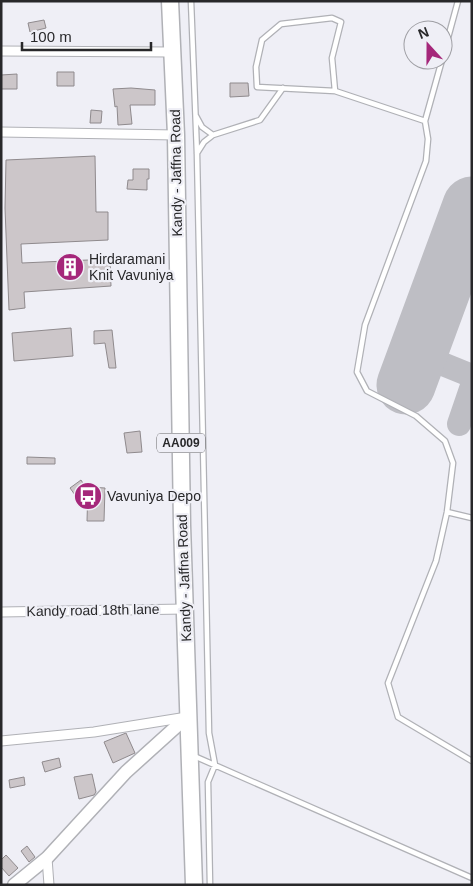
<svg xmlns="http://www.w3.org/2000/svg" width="473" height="886" font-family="Arial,sans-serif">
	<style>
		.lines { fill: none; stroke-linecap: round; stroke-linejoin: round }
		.taxiway { stroke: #bebec4; stroke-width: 24 }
		.runway { stroke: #bebec4; stroke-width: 59 }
		.building { fill: #ccc6c9; stroke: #8f8a8d }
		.lane-casing { stroke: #b0b1b6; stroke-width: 7 }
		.street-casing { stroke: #b0b1b6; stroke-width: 11 }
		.secondary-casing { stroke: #b0b1b6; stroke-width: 15 }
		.highway-casing { stroke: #b0b1b6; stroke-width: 19 }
		.lane { stroke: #fff; stroke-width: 4.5 }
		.street { stroke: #fff; stroke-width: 9 }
		.secondary { stroke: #fff; stroke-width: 12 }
		.highway { stroke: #fff; stroke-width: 16 }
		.labels { text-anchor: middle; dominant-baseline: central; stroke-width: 4.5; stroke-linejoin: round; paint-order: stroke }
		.shield { fill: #efeff6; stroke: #646467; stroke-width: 1 }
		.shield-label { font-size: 12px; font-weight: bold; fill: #28282a }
		.street-label { font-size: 14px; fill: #28282a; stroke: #efeff6 }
		.poi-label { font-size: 14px; fill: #28282a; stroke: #efeff6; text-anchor: start }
	</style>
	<rect width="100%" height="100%" fill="#efeff6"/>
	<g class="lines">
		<!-- taxiway -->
		<path class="taxiway" d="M471,207H472
			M418,354L472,376
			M459,424L472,386"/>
		<!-- runway -->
		<path class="runway" d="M406,385L472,206"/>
	</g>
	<!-- building -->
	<path class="building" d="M44,20L46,28L30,32L28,23Z
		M57,72H74V86H57Z
		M17,74V89H1V75Z
		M230,83H248L249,96L230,97Z
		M131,88L155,90V105H130L132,124L118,125L117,106L115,107L113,89Z
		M91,110L102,111L101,123H90Z
		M95,156L96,212H108V240L21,244L22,263L110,259L111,286L24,292L25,308L9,310L5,208L6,160Z
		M133,169H149V179H147V190L127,189L128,180H133Z
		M71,328L73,356L14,361L12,333Z
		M112,330L116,368H109L105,343L94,344V331Z
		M140,431L142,452L127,453L124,433Z
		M27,457L55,458V464H27Z
		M81,480L86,488L75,495L70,488Z
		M88,487L105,488L104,521H87Z
		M126,733L135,753L113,763L104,742Z
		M59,758L61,767L45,772L42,762Z
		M92,774L96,792L94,795L79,799L74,777Z
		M24,777L25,785L10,788L9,780Z
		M27,846L35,857L29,862L21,851Z
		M6,855L18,868L9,876L1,867V860Z"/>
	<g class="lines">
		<defs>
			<path id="lane" d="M191,1L197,154L209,733L215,765L208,782L210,885
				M443,56L458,1
				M335,91L332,58L341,22L332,18L281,24L262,40L256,67L257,87L335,91L425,121L428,139L426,161L365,325L357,372L367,391L416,416L445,441L453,463L447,512L436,561L388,683L398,717L472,761
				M196,116L202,127L213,135
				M425,121L442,60
				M197,153L204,142L213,135L260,120L283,88
				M447,512L472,518
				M194,756L472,878"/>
			<path id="street" d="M1,51L171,52
				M1,132L176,135
				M1,612L185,609
				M1,741L94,732L187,717
				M47,858L49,885"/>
			<path id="secondary" d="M14,885L47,858L126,772L188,716"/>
			<path id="highway" d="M170,1L176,135L182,525L194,885"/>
		</defs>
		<!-- lane casing -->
		<use href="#lane" class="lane-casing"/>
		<!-- street casing -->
		<use href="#street" class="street-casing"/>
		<!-- secondary casing -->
		<use href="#secondary" class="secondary-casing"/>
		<!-- highway casing -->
		<use href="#highway" class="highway-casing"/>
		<!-- lane -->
		<use href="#lane" class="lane"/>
		<!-- street -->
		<use href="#street" class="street"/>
		<!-- secondary -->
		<use href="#secondary" class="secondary"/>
		<!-- highway -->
		<use href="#highway" class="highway"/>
	</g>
	<!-- icons -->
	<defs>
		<symbol id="building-disc" viewBox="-11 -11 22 22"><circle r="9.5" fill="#a5277a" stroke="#efeff6"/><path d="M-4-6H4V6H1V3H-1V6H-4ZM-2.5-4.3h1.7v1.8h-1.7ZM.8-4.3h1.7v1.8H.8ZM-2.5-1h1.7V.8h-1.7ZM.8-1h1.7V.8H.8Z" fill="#fff"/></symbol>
		<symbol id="bus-disc" viewBox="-11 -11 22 22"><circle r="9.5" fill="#a5277a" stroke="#efeff6"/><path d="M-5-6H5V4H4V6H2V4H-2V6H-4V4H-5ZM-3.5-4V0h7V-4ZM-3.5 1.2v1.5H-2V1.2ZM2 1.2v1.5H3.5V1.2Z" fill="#fff"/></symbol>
	</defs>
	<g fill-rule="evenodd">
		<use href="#building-disc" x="54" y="251" width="32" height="32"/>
		<use href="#bus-disc" x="72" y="480" width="32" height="32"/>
	</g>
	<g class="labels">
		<!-- shield labels -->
		<rect class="shield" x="157" y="433.5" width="48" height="19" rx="4"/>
		<g class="shield-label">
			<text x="181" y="443">AA009</text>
		</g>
		<!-- street labels -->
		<g class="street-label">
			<text transform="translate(176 173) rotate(-91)">Kandy - Jaffna Road</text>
			<text transform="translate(184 578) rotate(-92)">Kandy - Jaffna Road</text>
			<text transform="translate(93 610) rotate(-1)">Kandy road 18th lane</text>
		</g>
		<!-- poi labels -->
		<g class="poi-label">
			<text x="89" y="259">Hirdaramani<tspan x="89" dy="16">Knit Vavuniya</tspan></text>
			<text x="107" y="496">Vavuniya Depo</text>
		</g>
	</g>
	<!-- border -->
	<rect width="473" height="886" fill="none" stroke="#28282a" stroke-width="5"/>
	<!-- north arrow -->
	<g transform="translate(428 45) rotate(339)"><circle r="24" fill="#efeff6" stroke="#9f9fa4"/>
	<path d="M0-4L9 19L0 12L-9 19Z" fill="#a5277a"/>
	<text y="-8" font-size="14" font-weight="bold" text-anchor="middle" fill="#28282a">N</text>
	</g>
	<!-- scale -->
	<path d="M22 42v8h129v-8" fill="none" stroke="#28282a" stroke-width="2.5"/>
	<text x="30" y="42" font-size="15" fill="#28282a" stroke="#efeff6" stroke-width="4" paint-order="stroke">100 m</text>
</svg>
